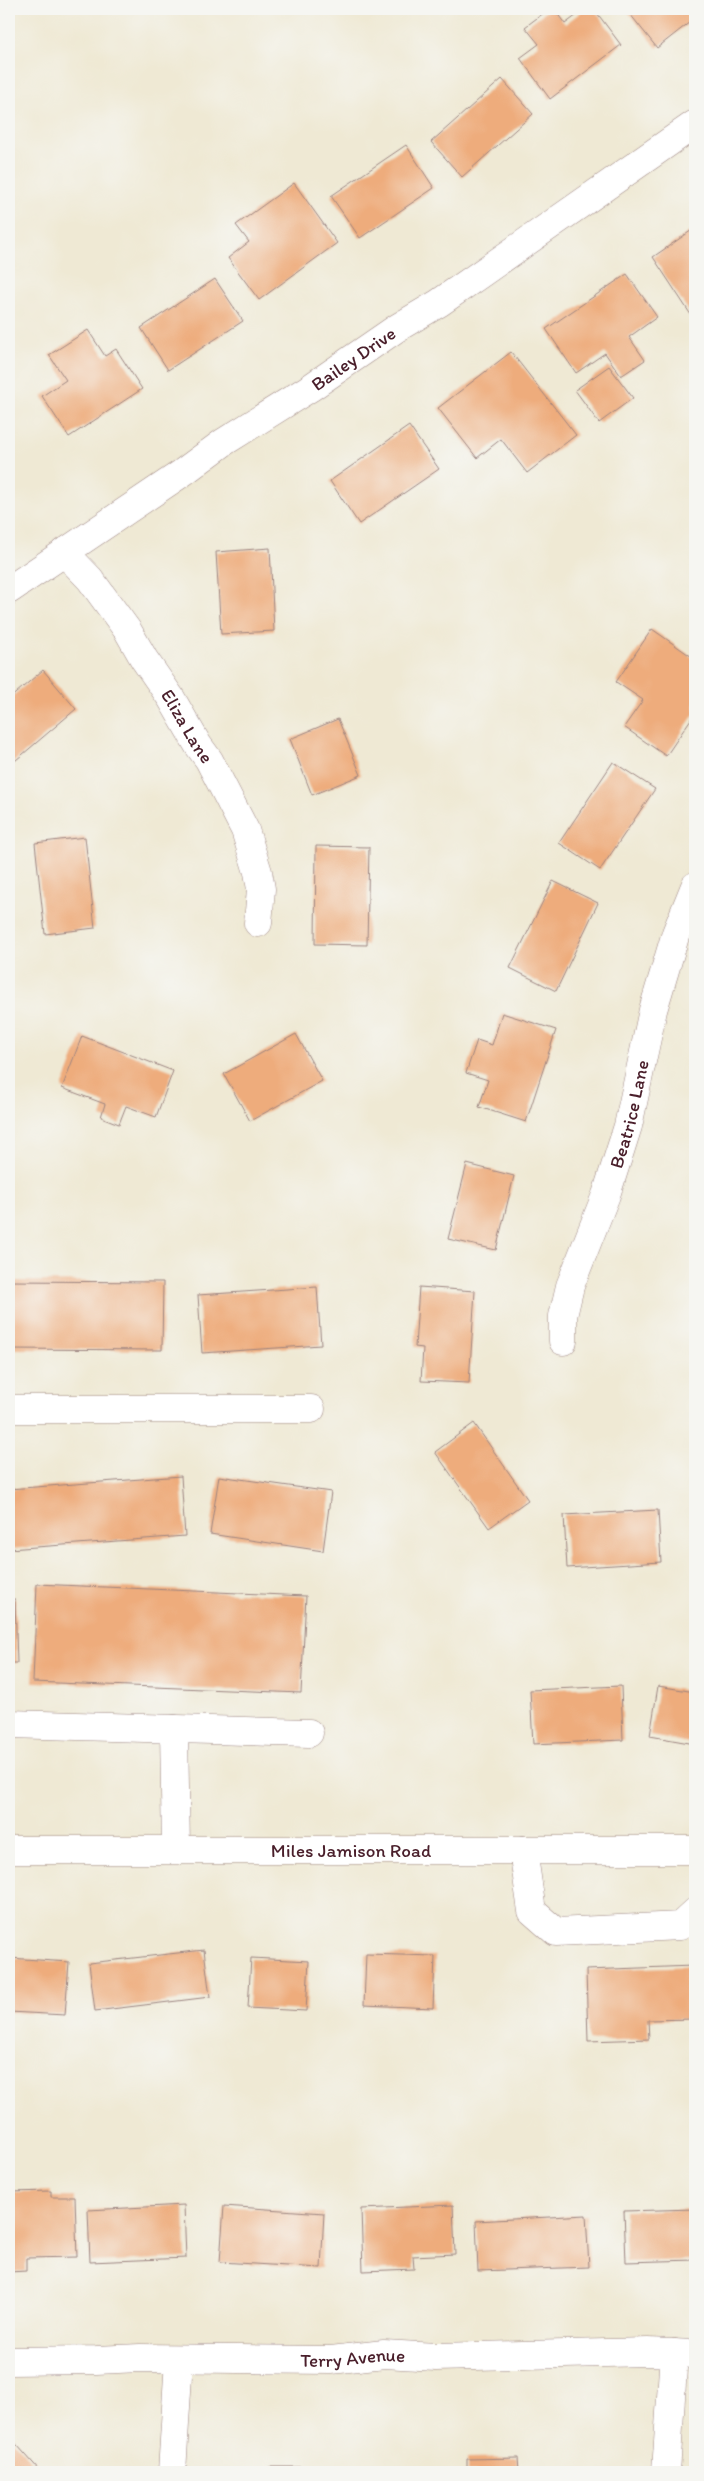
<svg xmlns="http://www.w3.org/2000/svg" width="704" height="2481" font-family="Itim,sans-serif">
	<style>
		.building { fill: #eeac7c }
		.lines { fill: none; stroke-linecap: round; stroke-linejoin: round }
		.minor-casing { stroke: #9c8480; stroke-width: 29 }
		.major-casing { stroke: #9c8480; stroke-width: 29 }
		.minor { stroke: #fff; stroke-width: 28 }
		.major { stroke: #fff; stroke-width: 28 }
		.labels { text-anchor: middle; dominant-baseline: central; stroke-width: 4.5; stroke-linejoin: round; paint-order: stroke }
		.street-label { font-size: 19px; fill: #4a1f2b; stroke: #f6f6f2 }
	</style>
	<rect width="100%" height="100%" fill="#f6f6f2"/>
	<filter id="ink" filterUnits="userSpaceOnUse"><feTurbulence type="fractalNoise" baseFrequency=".02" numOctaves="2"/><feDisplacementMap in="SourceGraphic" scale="10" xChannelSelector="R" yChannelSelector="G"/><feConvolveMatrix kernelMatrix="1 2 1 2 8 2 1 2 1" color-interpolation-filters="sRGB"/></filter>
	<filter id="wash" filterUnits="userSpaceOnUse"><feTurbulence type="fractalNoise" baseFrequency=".0096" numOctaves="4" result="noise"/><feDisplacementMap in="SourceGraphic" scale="20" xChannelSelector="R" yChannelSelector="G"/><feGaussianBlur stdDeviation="1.12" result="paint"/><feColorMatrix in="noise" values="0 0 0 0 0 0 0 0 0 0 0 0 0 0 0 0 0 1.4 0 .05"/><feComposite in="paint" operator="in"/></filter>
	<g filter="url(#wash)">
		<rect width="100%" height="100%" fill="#efe9d4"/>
		<g id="blocks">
			<!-- building -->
			<path class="building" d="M549,9H554L565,24L585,9H594L621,45L550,99L520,58L539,44L525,27Z
				M626,9H695V18L657,48Z
				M502,79L533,114L462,177L431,142Z
				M406,145L434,188L360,238L331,196Z
				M294,183L337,243L259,300L228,258L249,242L236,225Z
				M695,228V321L653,257Z
				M627,274L657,317L629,337L645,360L621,376L605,353L576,373L546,329Z
				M215,279L243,321L168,370L141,328Z
				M88,330L105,356L116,349L142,389L69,437L42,396L66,380L49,355Z
				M511,352L576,435L527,473L501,439L477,458L438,408Z
				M609,366L633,398L599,423L575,390Z
				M409,426L439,469L359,524L330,481Z
				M270,548L274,631L221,634L216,552Z
				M652,629L695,659V713L666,756L624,727L643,700L616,682Z
				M43,670L76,709L9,766V699Z
				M338,719L361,775L312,795L290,739Z
				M613,762L655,789L600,870L559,843Z
				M85,837L95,928L45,934L35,843Z
				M316,846L369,847L367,945L315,944Z
				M553,881L598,903L556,991L510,968Z
				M502,1013L556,1030L526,1122L479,1107L488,1080L466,1073L477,1040L492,1045Z
				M296,1034L322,1081L250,1121L224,1074Z
				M82,1036L173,1071L156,1117L126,1106L119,1124L101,1117L105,1104L62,1088Z
				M467,1164L514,1176L496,1250L448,1239Z
				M9,1281L163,1282L162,1350L9,1349Z
				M317,1287L321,1345L202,1353L198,1295Z
				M419,1287L475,1291L469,1383L421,1381L423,1348L415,1347Z
				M474,1423L528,1500L489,1528L435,1452Z
				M181,1476L185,1536L9,1549V1489Z
				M219,1476L331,1492L323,1551L210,1534Z
				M658,1510L661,1562L567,1568L564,1515Z
				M37,1584L306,1596L301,1693L33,1682Z
				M9,1599H15L17,1663H9Z
				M621,1686L623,1740L533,1744L530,1690Z
				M658,1686L695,1692V1744L650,1736Z
				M204,1950L210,1997L95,2011L89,1963Z
				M366,1954L435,1956L433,2008L364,2005Z
				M9,1958L69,1962L65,2015L9,2012Z
				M251,1958L309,1961L306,2011L248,2008Z
				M693,1966L694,2019L648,2020L649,2039L588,2041L586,1970Z
				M51,2191V2197H75L77,2257L26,2258V2271L9,2272V2192Z
				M184,2205L186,2258L90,2262L88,2210Z
				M453,2205L455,2254L413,2256L414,2269L363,2271L361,2209Z
				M224,2206L324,2213L321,2268L220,2262Z
				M695,2209V2260L626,2262L624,2211Z
				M586,2215L589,2267L478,2271L476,2221Z
				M9,2436L41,2472H9Z
				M518,2458L519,2472H467V2459Z
				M269,2467H369V2472H269Z"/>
		</g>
	</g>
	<g filter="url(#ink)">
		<use href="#blocks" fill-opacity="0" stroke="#9c8480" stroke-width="1"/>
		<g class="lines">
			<defs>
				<g id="minor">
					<path id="s1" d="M64,552L90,579L128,631L144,659L171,698L198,745L209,760L245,830L258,872L261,889L258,923"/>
					<path id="s2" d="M9,590L182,473L224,442L310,388L397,328L439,303L695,124"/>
					<path id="s3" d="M563,1341V1316L570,1286L606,1195L628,1126L653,1010L676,933L695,886"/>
					<path d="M9,1409H311"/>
					<path d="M9,1724L309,1733"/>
					<path d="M174,1729L176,1849"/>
					<path d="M523,1850L532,1911L556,1932L680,1926L695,1912"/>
					<path id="s4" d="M9,2361L96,2360L140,2358L331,2360L384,2354L436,2357L648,2352L695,2354"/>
					<path d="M172,2472L179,2359"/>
					<path d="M666,2472L674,2353"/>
				</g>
				<g id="major">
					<path id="s5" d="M9,1850H695"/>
				</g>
			</defs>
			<!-- minor casing -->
			<use href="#minor" class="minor-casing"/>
			<!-- major casing -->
			<use href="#major" class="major-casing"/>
			<!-- minor -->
			<use href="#minor" class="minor"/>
			<!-- major -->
			<use href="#major" class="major"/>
		</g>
	</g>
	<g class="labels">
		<!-- street labels -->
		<g class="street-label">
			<text stroke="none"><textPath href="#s2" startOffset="415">Bailey Drive</textPath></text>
			<text stroke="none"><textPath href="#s1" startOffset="214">Eliza Lane</textPath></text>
			<text stroke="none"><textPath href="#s3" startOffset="238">Beatrice Lane</textPath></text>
			<text stroke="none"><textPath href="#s5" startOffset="342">Miles Jamison Road</textPath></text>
			<text stroke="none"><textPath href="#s4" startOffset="344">Terry Avenue</textPath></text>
		</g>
	</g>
	<!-- margin -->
	<rect width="704" height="2481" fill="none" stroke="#f6f6f2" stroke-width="30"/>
</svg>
